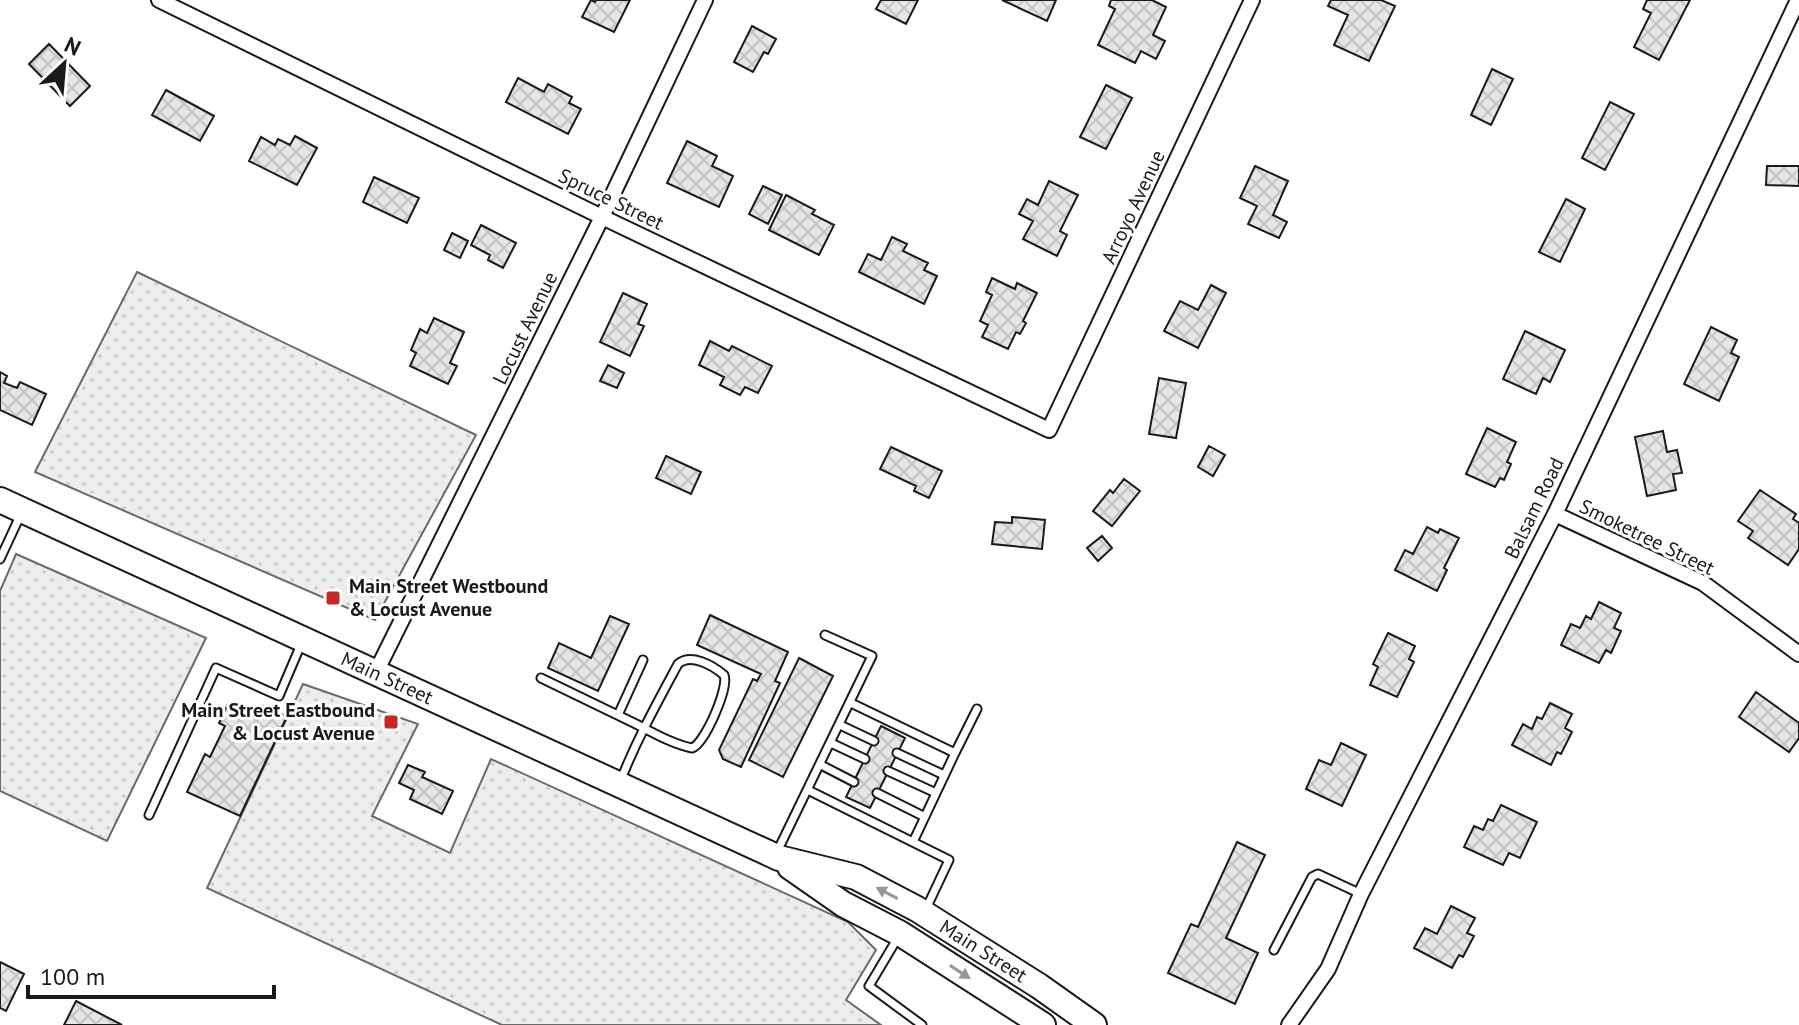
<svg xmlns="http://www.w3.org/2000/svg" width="1799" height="1025" font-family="'PT Sans',sans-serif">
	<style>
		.grass { fill: url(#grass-dots); stroke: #6a6a6a; stroke-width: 2 }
		.building { fill: url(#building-cross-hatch); stroke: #1a1a1a; stroke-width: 2 }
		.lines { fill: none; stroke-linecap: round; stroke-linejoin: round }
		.service-casing { stroke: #1a1a1a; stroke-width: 11 }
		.minor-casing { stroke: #1a1a1a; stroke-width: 18 }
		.primary-casing { stroke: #1a1a1a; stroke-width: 28 }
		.service { stroke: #fff; stroke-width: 7 }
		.minor { stroke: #fff; stroke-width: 14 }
		.primary { stroke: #fff; stroke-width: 24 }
		.oneway { fill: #989898 }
		.poi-dot { fill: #c62828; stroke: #fff; stroke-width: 3 }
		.labels { text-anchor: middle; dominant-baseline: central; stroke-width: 6; stroke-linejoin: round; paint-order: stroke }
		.street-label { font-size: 20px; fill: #1a1a1a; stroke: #fff }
		.poi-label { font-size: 20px; font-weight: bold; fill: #1a1a1a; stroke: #fff; text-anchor: start }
	</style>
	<defs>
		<pattern id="grass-dots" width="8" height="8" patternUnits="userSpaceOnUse" patternTransform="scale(2)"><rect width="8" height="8" fill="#ededed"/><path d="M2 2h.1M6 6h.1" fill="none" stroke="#cbcbcb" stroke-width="1.8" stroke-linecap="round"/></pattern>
		<pattern id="building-cross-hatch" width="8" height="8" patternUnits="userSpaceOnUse" patternTransform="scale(2)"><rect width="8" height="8" fill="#e6e6e6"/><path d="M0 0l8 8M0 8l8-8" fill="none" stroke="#c5c5c5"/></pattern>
	</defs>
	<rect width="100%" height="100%" fill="#fff"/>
	<!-- grass -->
	<path class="grass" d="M137,272L476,435L375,620L35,472Z
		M16,554L206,638L107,841L0,791V591Z
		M303,684L418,724L372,816L450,853L491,759L848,922L876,950L846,1000L881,1025H502L207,888Z"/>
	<!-- building -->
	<path class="building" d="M591,0L595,2L596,0H630L614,32L582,17Z
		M881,0H918L906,24L876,9Z
		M1002,0H1056L1047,21Z
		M1111,0H1152L1166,7L1153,35L1165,41L1156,59L1141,51L1135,63L1098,45L1115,9L1109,6Z
		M1331,0H1381L1395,6L1369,61L1334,45L1348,15L1328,6Z
		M1647,0H1690L1659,60L1634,47L1651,13L1643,9Z
		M752,26L776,39L768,54L764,52L753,72L734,62Z
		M49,44L90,86L70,106L29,64Z
		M1492,69L1513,79L1491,125L1471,115Z
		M518,78L544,92L548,84L572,97L569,103L581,109L568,134L506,102Z
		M1106,85L1132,98L1106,149L1080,137Z
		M166,90L214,116L200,141L152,115Z
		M1610,102L1634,114L1605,170L1582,158Z
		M295,136L317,148L297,185L249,161L261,137L275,145L278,139L290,145Z
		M687,141L717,156L712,166L733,176L719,207L667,183Z
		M1255,166L1288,181L1273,215L1287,222L1279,238L1248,224L1257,206L1240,198Z
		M1767,166H1799V186L1766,185Z
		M374,177L419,198L407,223L363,202Z
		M1049,181L1078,195L1060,231L1067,235L1057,256L1023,239L1033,221L1019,214L1027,199L1038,205Z
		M763,186L782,195L768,224L749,214Z
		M786,195L815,210L812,214L834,225L819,255L769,230Z
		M1566,199L1585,209L1560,262L1539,252Z
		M481,225L516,243L503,268L488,260L490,255L471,245Z
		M452,233L468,241L460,258L444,250Z
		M892,237L907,244L903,251L928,263L924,270L937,276L924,304L859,272L868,254L881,260Z
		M992,278L1015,289L1017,283L1037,293L1023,321L1026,323L1020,334L1016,332L1008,349L982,337L988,325L980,321L992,295L986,292Z
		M1211,285L1226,293L1198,348L1164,331L1180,301L1198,310Z
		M623,293L647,304L638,324L644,326L630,356L600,342Z
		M434,318L464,332L450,363L457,366L448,384L410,366L416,353L411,350L420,329L427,333Z
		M1711,327L1737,340L1731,353L1739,357L1719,401L1684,384Z
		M1525,331L1565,350L1550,382L1543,378L1536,394L1503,379Z
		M710,341L729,351L732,346L772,366L758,393L745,387L740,395L720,385L724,377L699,365Z
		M608,365L624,373L617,388L600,381Z
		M0,372L7,376L4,383L17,388L20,382L46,394L32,425L0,410Z
		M1159,378L1186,383L1176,438L1149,434Z
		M1487,428L1516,442L1507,462L1511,464L1504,480L1500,478L1495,487L1466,474Z
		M1663,431L1667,452L1677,450L1682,473L1673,474L1676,490L1647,496L1635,437Z
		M1209,446L1225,455L1213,476L1198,467Z
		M891,447L942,471L929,498L914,491L916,486L880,469Z
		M666,456L701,472L691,494L656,478Z
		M1124,479L1140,491L1112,526L1093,511L1110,490L1113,493Z
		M1760,490L1796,514L1793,519L1799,523V549L1788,565L1748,538L1753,531L1738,521Z
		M1012,517L1045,520L1042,549L992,544L995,522L1012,523Z
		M1427,527L1438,533L1440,529L1459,538L1444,568L1447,570L1437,591L1395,570L1405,550L1413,554Z
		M1102,536L1112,548L1098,561L1087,548Z
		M1599,602L1621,613L1614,628L1621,631L1611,653L1606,650L1599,663L1561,645L1571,624L1580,628L1586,616L1591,619Z
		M710,615L788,652L775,681L780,683L741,767L723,759L719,750L753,679L757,681L761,674L697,645Z
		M610,616L629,624L598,691L548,668L559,643L591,658Z
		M1388,633L1415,646L1409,659L1414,662L1397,697L1370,685L1378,667L1373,664Z
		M799,658L833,676L783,777L749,760Z
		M1756,692L1799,723V738L1789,752L1739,717Z
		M1550,703L1572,714L1565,728L1572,732L1561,754L1557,752L1551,765L1512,745L1523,724L1532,729L1537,717L1542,719Z
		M228,704L258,719L264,706L287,716L240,816L187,792L205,754L210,757L225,726L219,723Z
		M881,726L905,738L870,808L846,797Z
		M1341,743L1366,755L1342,806L1306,789L1319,760L1331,765Z
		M408,765L425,772L422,777L453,791L442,814L410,799L414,790L399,783Z
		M1501,805L1537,822L1520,858L1509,853L1503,865L1464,847L1474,826L1483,830L1488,819L1493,821Z
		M1237,842L1265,855L1226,938L1258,953L1235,1004L1168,973L1191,924L1198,927Z
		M1451,906L1475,918L1467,933L1474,936L1463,957L1459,955L1452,968L1414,948L1425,928L1437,934Z
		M0,962L24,974L6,1011L0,1008Z
		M76,1001L122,1025H64Z"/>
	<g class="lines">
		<defs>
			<path id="service" d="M0,559L20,516
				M541,678C572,693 603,708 634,723C652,732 672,744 692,748C705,743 729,688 724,675C712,665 691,653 678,664C657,703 636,741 620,782
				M851,703L955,753L913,842
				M618,715L643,660
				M840,725L874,741
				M831,743L865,759
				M897,753L944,775
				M955,753L977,709
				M821,765L854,782
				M888,771L936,793
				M808,790L949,860L925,911
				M877,793L925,817
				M149,815L216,668L279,696L302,642
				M776,854L872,656L825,635
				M897,939L869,986L922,1025
				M1274,950L1312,877L1318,874L1361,894"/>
			<path id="minor" d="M159,0L602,217L1049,430L1252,0
				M1555,514L1703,583L1799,654
				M376,672L602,217L705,0
				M1289,1025L1328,969L1361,894L1555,514L1798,0"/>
			<g id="primary">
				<path id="s1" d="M0,500L779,858L856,877L917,909L1039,986L1094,1025"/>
				<path d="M790,867L843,904L901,934L1043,1025"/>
			</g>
		</defs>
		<!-- service casing -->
		<use href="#service" class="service-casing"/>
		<!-- minor casing -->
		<use href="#minor" class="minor-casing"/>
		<!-- primary casing -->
		<use href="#primary" class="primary-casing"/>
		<!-- service -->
		<use href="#service" class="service"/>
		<!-- minor -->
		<use href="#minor" class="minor"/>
		<!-- primary -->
		<use href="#primary" class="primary"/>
	</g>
	<!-- one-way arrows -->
	<defs><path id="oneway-solid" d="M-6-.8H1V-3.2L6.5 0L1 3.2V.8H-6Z" transform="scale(2)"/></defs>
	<g class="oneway">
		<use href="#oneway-solid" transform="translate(887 893) rotate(-152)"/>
		<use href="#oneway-solid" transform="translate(960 972) rotate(33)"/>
	</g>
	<!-- markers -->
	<g class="poi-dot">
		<rect x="325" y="590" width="16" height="16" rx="4"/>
		<rect x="383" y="714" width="16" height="16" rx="4"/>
	</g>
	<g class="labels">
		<!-- street labels -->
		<g class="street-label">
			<text transform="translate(611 199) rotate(26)">Spruce Street</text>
			<text transform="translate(1133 207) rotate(-65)">Arroyo Avenue</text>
			<text transform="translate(525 328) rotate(-64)">Locust Avenue</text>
			<text transform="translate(1534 508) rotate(-64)">Balsam Road</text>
			<text transform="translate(1647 537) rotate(26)">Smoketree Street</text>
			<text stroke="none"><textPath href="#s1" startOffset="426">Main Street</textPath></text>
			<text stroke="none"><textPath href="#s1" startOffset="1084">Main Street</textPath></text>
		</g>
		<!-- poi labels -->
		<g class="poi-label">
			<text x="349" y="586">Main Street Westbound<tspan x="349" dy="23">&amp; Locust Avenue</tspan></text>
			<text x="375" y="710" text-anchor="end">Main Street Eastbound<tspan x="375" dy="23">&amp; Locust Avenue</tspan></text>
		</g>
	</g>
	<!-- north arrow -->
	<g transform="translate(64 64) rotate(26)" stroke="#ffffff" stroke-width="6" paint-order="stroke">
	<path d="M0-6L14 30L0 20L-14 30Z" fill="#1a1a1a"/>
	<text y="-12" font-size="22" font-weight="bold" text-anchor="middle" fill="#1a1a1a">N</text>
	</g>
	<!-- scale -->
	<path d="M28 985v12h246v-12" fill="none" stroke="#1a1a1a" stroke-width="4"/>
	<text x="40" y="985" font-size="24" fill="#1a1a1a" stroke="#ffffff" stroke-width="6" paint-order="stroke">100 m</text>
</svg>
